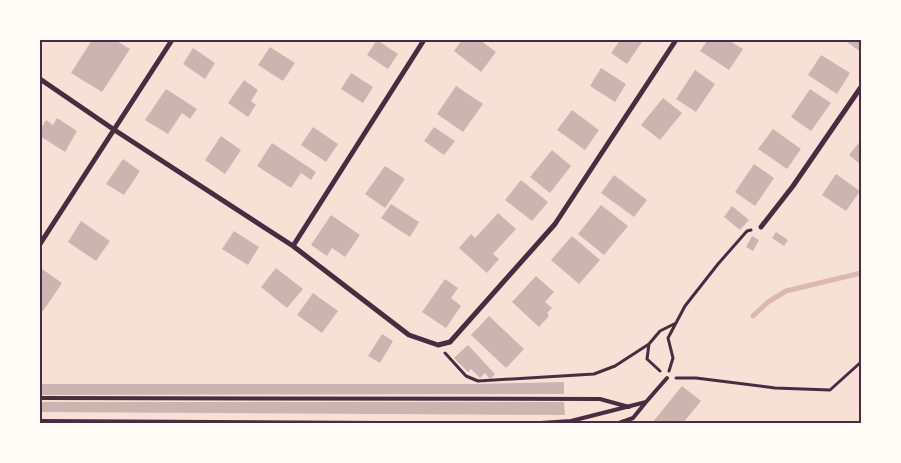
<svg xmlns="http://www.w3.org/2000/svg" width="901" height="463" font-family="'Noto Sans',sans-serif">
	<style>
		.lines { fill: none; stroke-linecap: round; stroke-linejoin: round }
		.stream { stroke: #dcb8b0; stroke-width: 5 }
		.building { fill: #ccb4b1 }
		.path { stroke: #4a2c40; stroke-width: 3 }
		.service { stroke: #4a2c40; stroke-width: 4 }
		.minor { stroke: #4a2c40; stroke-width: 5 }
		.neatline { fill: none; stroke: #4a2c40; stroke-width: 2 }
	</style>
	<rect width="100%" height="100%" fill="#f7e1d7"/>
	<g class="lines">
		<!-- stream -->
		<path class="stream" d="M753,316L768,302L786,291L861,273"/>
	</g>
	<!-- building -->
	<path class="building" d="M92,40H115L130,49L102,92L71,73Z
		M377,40L398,54L388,69L367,55Z
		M462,40H480L496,52L481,72L454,51Z
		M620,40H640L642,42L627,64L611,53Z
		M708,40H728L743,49L729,70L700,51Z
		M844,40H861V52Z
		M270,47L295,63L283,81L258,65Z
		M193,48L215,63L205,79L183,64Z
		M821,55L850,73L837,94L808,75Z
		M601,68L626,84L615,102L590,86Z
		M695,70L715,84L696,112L676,99Z
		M351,73L373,87L363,103L341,89Z
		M244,80L258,90L251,101L256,105L248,117L228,103Z
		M456,86L483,104L463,132L437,114Z
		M166,89L197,109L190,119L182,113L168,134L145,120Z
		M810,89L831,103L811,131L791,117Z
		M663,98L682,113L660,140L641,125Z
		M572,110L599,130L585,150L557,130Z
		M57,118L77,131L65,152L40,136V130L46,120L53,125Z
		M313,127L338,144L326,162L301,145Z
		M434,127L455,141L444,155L424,141Z
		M773,129L801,149L787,169L758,149Z
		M221,136L241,150L225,174L205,160Z
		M861,140V165L849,155Z
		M272,143L316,172L311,180L301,173L291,188L257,166Z
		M552,150L571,166L550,193L530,177Z
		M123,159L140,171L124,195L106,184Z
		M754,164L774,178L755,206L735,192Z
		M385,166L405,179L385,208L365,194Z
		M836,174L860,191L846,211L822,195Z
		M614,175L647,200L634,217L601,193Z
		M521,180L548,202L532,221L505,200Z
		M391,204L419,222L410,237L381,218Z
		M601,205L628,226L604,255L578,234Z
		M732,206L749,220L740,230L724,217Z
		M498,213L516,229L493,254L499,259L487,273L459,248L471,234L475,238Z
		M331,215L360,235L345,257L332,248L327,256L311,245Z
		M81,221L110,241L96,261L68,242Z
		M234,231L259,247L248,265L222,249Z
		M776,232L788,240L784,246L772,238Z
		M572,236L600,260L579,284L551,260Z
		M752,236L759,240L753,251L746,247Z
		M276,268L303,289L287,308L261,287Z
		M42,269L62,283L43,311L40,310V272Z
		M536,276L554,292L545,302L552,308L547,313L549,316L539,327L512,302Z
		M445,279L458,288L451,298L461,306L446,328L422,312Z
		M313,293L338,311L322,333L297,315Z
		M489,316L524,349L506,368L471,335Z
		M382,334L393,341L380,363L368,356Z
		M468,345L495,374L490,379L485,373L480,378L471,369L468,372L454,358Z
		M564,382V394L40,395V384H473Z
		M682,386L701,401L683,423H652Z
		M40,402H564L565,415L40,412Z"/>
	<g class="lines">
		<!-- path -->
		<path class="path" d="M649,344L647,359L660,371
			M445,353L466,376L478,381L594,374L615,366L649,344L660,331L676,323L685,306L718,264L747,231L751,230
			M669,371L673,358L668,338L676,323
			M676,378H696L775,388L830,390L861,362"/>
		<!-- service -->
		<path class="service" d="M40,398L600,399L629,407
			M40,421L383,423
			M540,423L571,421L646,402L667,378
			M619,423L633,418L646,402"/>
		<!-- minor -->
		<path class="minor" d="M40,79L113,129L293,246L409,335L438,345L450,342L555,224L676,40
			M761,227L793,186L861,87
			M40,244L172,40
			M293,246L424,40"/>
	</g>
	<!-- border -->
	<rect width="901" height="463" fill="none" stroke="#fffaf5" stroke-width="82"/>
	<rect x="41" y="41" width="819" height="381" class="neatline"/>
</svg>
